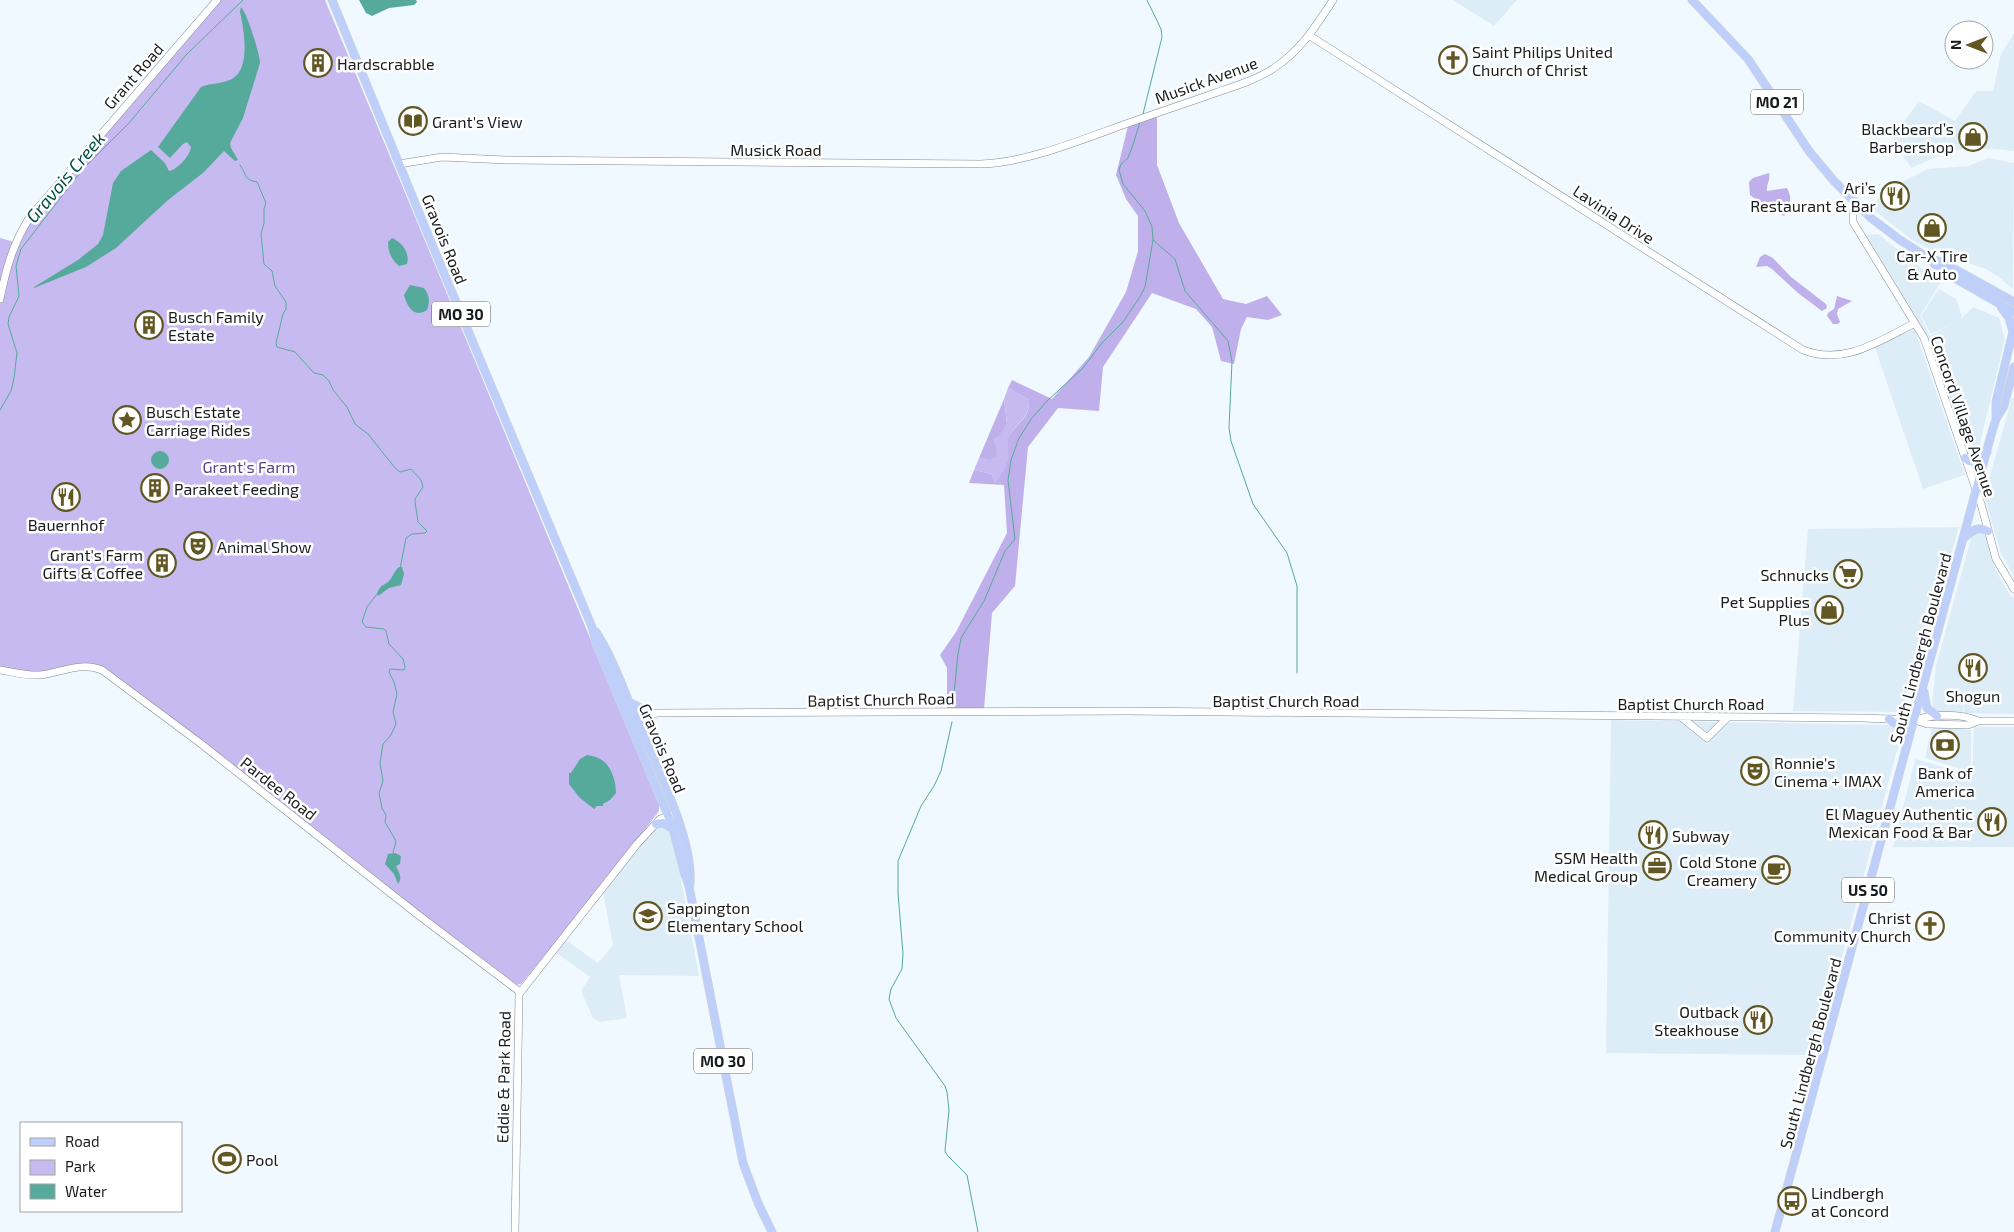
<svg xmlns="http://www.w3.org/2000/svg" width="2014" height="1232" font-family="'Exo 2',sans-serif">
	<style>
		.built { fill: #ddedf8 }
		.green { fill: #c7baf1 }
		.forest { fill: #bfb0ec }
		.water { fill: #56aa9b }
		.lines { fill: none; stroke-linecap: round; stroke-linejoin: round }
		.stream { stroke: #56aa9b; stroke-width: 1 }
		.secondary-casing { stroke: #838a90; stroke-width: 8 }
		.primary-casing { stroke: #d6d6d6; stroke-width: 9 }
		.secondary { stroke: #fff; stroke-width: 7 }
		.primary { stroke: #bed0fa; stroke-width: 8 }
		.labels { text-anchor: middle; dominant-baseline: central; stroke-width: 5; stroke-linejoin: round; paint-order: stroke }
		.shield { fill: #fff; stroke: #5e6062; stroke-width: 1 }
		.shield-label { font-size: 15px; font-weight: bold; fill: #191c1e }
		.poi-label { font-size: 16px; fill: #191c1e; stroke: #fff; text-anchor: start }
		.street-label { font-size: 16px; fill: #191c1e; stroke: #fff }
		.park-label { font-size: 16px; fill: #584289; stroke: #fff }
		.water-label { font-size: 18px; font-style: italic; fill: #004f45; stroke: #fff }
	</style>
	<rect width="100%" height="100%" fill="#f0f9ff"/>
	<!-- built -->
	<path class="built" d="M1453,0H1517L1494,26Z
		M2014,33V151L1994,149H1963L1943,154L1911,168L1892,138L1919,101L1955,121L1976,91H1993L2001,54Z
		M1988,158L2014,163L2013,289L1999,277L1986,269L1938,253L1912,240L1869,206L1904,181L1928,169L1968,166Z
		M1878,234L1940,283L1920,316L1930,336L1951,324L1931,334L1921,316L1939,289L1956,299L1962,316L1959,319L1963,317L1973,307L1999,318L2005,339L1977,456L1969,455L1965,451L1944,382L1925,332L1866,235Z
		M1914,328L1965,475L1923,489L1874,345Z
		M2012,398H2014V577L2001,553L1984,497Z
		M1959,527L1908,708L1898,712L1793,711L1808,529Z
		M1982,531L1987,537L1996,571L2009,593L2014,598V714L1964,713L1965,683L1963,712H1934L1932,702L1936,666L1972,535Z
		M1611,720L1893,725L1897,727L1901,734L1900,739L1816,1055L1606,1053Z
		M1932,727L1971,730V772L1925,758Z
		M1974,727H2014V847H1893L1915,759L1972,775Z
		M662,825L670,831L677,857L699,976L619,975L627,1018L600,1022L593,1018L581,991L590,977L555,952L566,940L598,963L613,945L603,892L657,826Z"/>
	<!-- green -->
	<path class="green" d="M221,0H325L659,804V811L596,893L521,984L515,985L97,665L84,663L34,673L0,667V238L18,243L27,225Z
		M1008,388L1029,400C1029,419 1020,419 1011,433C1004,444 1010,450 1008,460C1007,467 999,477 995,484L992,474L974,470L979,458L988,460L997,448L994,439L1007,424L1004,399Z"/>
	<!-- forest -->
	<path class="forest" d="M1157,116V165L1179,223L1223,299L1246,304L1267,296L1282,315L1268,320L1247,317L1241,329L1234,364L1221,361L1212,327L1196,309L1152,293L1103,367L1099,411L1058,408L1028,447L1015,586L992,613L984,709L947,708V668L940,655L956,632L1007,533L1004,485L969,483L974,470L992,474L995,483C999,477 1007,466 1008,459C1009,449 1004,443 1011,433C1021,419 1029,419 1029,400L1008,388L1012,380L1052,399L1089,357L1126,292L1138,251V216L1126,199L1116,175L1128,126Z
		M1769,173C1771,180 1766,184 1767,191L1787,188C1793,199 1790,206 1784,216L1767,208L1750,195L1749,182L1753,178Z
		M1765,254L1773,258L1791,277L1826,304L1827,308L1822,311L1798,293L1772,269L1767,266L1756,267L1760,257Z
		M1837,296L1852,301L1838,309L1837,314L1840,322L1838,324H1833L1827,316L1828,313L1834,309Z
		M1004,399L1007,424L999,436L994,439L997,448L996,457L988,460L979,458Z"/>
	<!-- water -->
	<path class="water" d="M359,0H416L417,2L414,5L389,8L372,16L366,13Z
		M241,7C247,13 260,54 260,63L243,118L230,143L231,148L238,160L235,161L224,151L203,173L168,200L116,248L86,267L34,288V287L78,260L98,244L103,235L113,183L121,171L151,150L165,163L169,171C177,170 190,156 191,147L187,142L183,144L170,158L158,147L201,87C210,83 222,84 232,79C251,69 244,30 240,12Z
		M392,238C403,243 410,253 407,264L399,266C391,259 388,252 388,242Z
		M410,285L424,288C430,296 430,301 427,310C414,319 407,306 404,295Z
		M151 460a9 9 0 1 1 18 0a9 9 0 1 1-18 0Z
		M399,567H402L404,574L401,585L389,588L378,596L377,593C383,582 381,588 389,581C393,577 394,571 399,567Z
		M587,755C590,756 595,756 598,758C611,763 616,781 616,793L610,800L603,804V806H597L594,809L579,797L569,784V773H571L580,759Z
		M395,853L401,856L400,864L396,866C399,873 403,877 398,884L394,874L385,864L388,854Z"/>
	<g class="lines">
		<!-- stream -->
		<path class="stream" d="M1143,114L1162,37L1161,29L1147,0
			M240,165C247,175 244,180 257,182L266,203L264,209V223L261,234L264,264L272,271L275,286L286,302V309L283,314L276,343L277,347L295,352L314,373L323,375L329,381L333,390L347,407L355,424L368,434L395,468L400,472L411,469L421,480L423,487L415,499V502L418,522L427,531L425,533L412,534L406,538L400,569
			M1153,240L1175,259L1185,291L1228,341L1232,361L1229,428L1231,441L1253,504L1287,553L1297,586V673
			M0,410L11,391L14,378L17,353L8,324L9,317L19,296L16,266L21,249L82,170L129,123L186,55L243,0
			M377,594L367,607L362,622L366,627L384,629L386,631L389,644L403,659L405,667L404,670L390,669L389,672L394,682L397,694L393,712L396,724L391,735L383,744L380,763L383,781L379,793L382,808L386,815L385,822L396,841L393,853
			M953,703L958,654L961,638L984,601L1005,551L1015,539L1008,480L1011,460L1019,438L1032,418L1047,401L1083,368L1102,343L1123,322L1141,295L1145,287L1153,240L1152,227L1145,211L1123,184L1119,170L1121,164L1128,158L1133,145L1140,122
			M952,722L941,771L934,786L921,806L898,861V893L903,954L902,969L891,989L889,999L896,1018L945,1086L947,1092L949,1110L945,1151L947,1155L967,1175L978,1232"/>
		<defs>
			<path id="secondary" d="M1310,36L1803,350C1844,366 1879,341 1915,323
				M399,164L442,157L506,160L980,164C1030,163 1092,135 1140,119C1165,110 1190,102 1215,93C1235,86 1256,80 1274,68C1301,50 1316,26 1333,0
				M1858,206L1853,213V222L1924,338L1981,504L1996,559L2014,589
				M0,299C6,269 13,243 30,217L217,0
				M0,670C13,672 27,676 40,675C61,673 81,661 102,670L200,743L417,914L520,992
				M1681,717L1707,738L1728,717
				M632,719L657,713L1127,711L1862,718L1915,720L1927,724L1968,725L1978,721H2014
				M1915,720C1934,714 1960,713 1978,721
				M515,1232L519,994L637,844L660,819L673,815"/>
			<path id="primary" d="M332,0L436,254L592,627L596,643L672,825L684,872L689,886L743,1163L758,1203L772,1232
				M1692,0L1748,59L1809,151L1834,181L1871,218L1900,240L1930,259L1939,269L2014,312
				M1930,259L1942,262L2014,302
				M2001,307L2009,318L2013,332
				M1996,417V402L2014,327
				M1965,458L1969,461H1976L1987,452
				M1965,537C1973,530 1978,526 1988,531
				M596,632C613,658 623,689 636,718C654,762 694,838 690,884
				M1924,692L1927,708L1937,716
				M629,702L647,711
				M1889,719L1902,729L1907,746
				M641,730L642,722L647,715
				M656,824L663,823L673,829
				M1775,1232L1991,435L1996,419L2004,406L2014,367"/>
		</defs>
		<!-- secondary casing -->
		<use href="#secondary" class="secondary-casing"/>
		<!-- primary casing -->
		<use href="#primary" class="primary-casing"/>
		<!-- secondary -->
		<use href="#secondary" class="secondary"/>
		<!-- primary -->
		<use href="#primary" class="primary"/>
	</g>
	<!-- icons -->
	<defs>
		<symbol id="church-ring" viewBox="-11 -11 22 22"><circle r="9.5" fill="#fff" stroke="#625622" stroke-width="1.5"/><path d="M-1.2-6h2.4v3.5h3.3v2.4h-3.3V6h-2.4V-.1h-3.3v-2.4h3.3Z" fill="#625622"/></symbol>
		<symbol id="building-ring" viewBox="-11 -11 22 22"><circle r="9.5" fill="#fff" stroke="#625622" stroke-width="1.5"/><path d="M-4-6H4V6H1V3H-1V6H-4ZM-2.5-4.3h1.7v1.8h-1.7ZM.8-4.3h1.7v1.8H.8ZM-2.5-1h1.7V.8h-1.7ZM.8-1h1.7V.8H.8Z" fill="#625622"/></symbol>
		<symbol id="library-ring" viewBox="-11 -11 22 22"><circle r="9.5" fill="#fff" stroke="#625622" stroke-width="1.5"/><path d="M-6-4Q-3-5.5-.7-3.5V5Q-3 3-6 4ZM6-4Q3-5.5 .7-3.5V5Q3 3 6 4Z" fill="#625622"/></symbol>
		<symbol id="shop-ring" viewBox="-11 -11 22 22"><circle r="9.5" fill="#fff" stroke="#625622" stroke-width="1.5"/><path d="M-5-2.5h2.3a2.7 3.5 0 0 1 5.4 0H5L5.5 6h-11ZM-1.5-2.5h3a1.5 2.3 0 0 0-3 0Z" fill="#625622"/></symbol>
		<symbol id="restaurant-ring" viewBox="-11 -11 22 22"><circle r="9.5" fill="#fff" stroke="#625622" stroke-width="1.5"/><path d="M-5-6h1v4h1v-4h1v4h1v-4h1v5L-1.5 .5V6h-2V.5L-5-1ZM5-6V6H3V1.5H1.5Q1.5-4 5-6Z" fill="#625622"/></symbol>
		<symbol id="sight-ring" viewBox="-11 -11 22 22"><circle r="9.5" fill="#fff" stroke="#625622" stroke-width="1.5"/><path d="M0-6L1.8-2.2L6-1.7L2.9 1.2L3.7 5.4L0 3.3L-3.7 5.4L-2.9 1.2L-6-1.7L-1.8-2.2Z" fill="#625622"/></symbol>
		<symbol id="theatre-ring" viewBox="-11 -11 22 22"><circle r="9.5" fill="#fff" stroke="#625622" stroke-width="1.5"/><path d="M-5-5.5Q0-4 5-5.5V0Q5 5 0 6Q-5 5-5 0ZM-3.3-2.5H-1v1.5H-3.3ZM1-2.5H3.3v1.5H1ZM-2.8 1Q0 5.5 2.8 1Z" fill="#625622"/></symbol>
		<symbol id="supermarket-ring" viewBox="-11 -11 22 22"><circle r="9.5" fill="#fff" stroke="#625622" stroke-width="1.5"/><path d="M-6-5.5h2.5l.6 2H6L4.5 2H-2.5L-4.4-4H-6ZM-1.5 3.2a1.3 1.3 0 1 0 .1 0ZM3 3.2a1.3 1.3 0 1 0 .1 0Z" fill="#625622"/></symbol>
		<symbol id="bank-ring" viewBox="-11 -11 22 22"><circle r="9.5" fill="#fff" stroke="#625622" stroke-width="1.5"/><path d="M-6-4H6V4H-6ZM0-2.3a2.3 2.3 0 1 0 0 4.6a2.3 2.3 0 1 0 0-4.6Z" fill="#625622"/></symbol>
		<symbol id="office-ring" viewBox="-11 -11 22 22"><circle r="9.5" fill="#fff" stroke="#625622" stroke-width="1.5"/><path d="M-6-3h4V-5.5h4V-3h4V5H-6ZM-1-4.5V-3h2v-1.5ZM-6 0V1H6V0Z" fill="#625622"/></symbol>
		<symbol id="cafe-ring" viewBox="-11 -11 22 22"><circle r="9.5" fill="#fff" stroke="#625622" stroke-width="1.5"/><path d="M-5.5-4.5H6V0H3Q3 3.5 0 3.5H-2.5Q-5.5 3.5-5.5 0ZM3-3.2v2h1.7v-2ZM-6 4.5H4V6H-6Z" fill="#625622"/></symbol>
		<symbol id="school-ring" viewBox="-11 -11 22 22"><circle r="9.5" fill="#fff" stroke="#625622" stroke-width="1.5"/><path d="M0-5L7-2L0 1L-7-2ZM-4 1L0 2.5L4 1V4Q0 6-4 4Z" fill="#625622"/></symbol>
		<symbol id="stadium-ring" viewBox="-11 -11 22 22"><circle r="9.5" fill="#fff" stroke="#625622" stroke-width="1.5"/><path d="M0-5a6.5 5 0 1 0 0 10a6.5 5 0 1 0 0-10ZM-3.5-1.8h7v3.6h-7Z" fill="#625622"/></symbol>
		<symbol id="bus-ring" viewBox="-11 -11 22 22"><circle r="9.5" fill="#fff" stroke="#625622" stroke-width="1.5"/><path d="M-5-6H5V4H4V6H2V4H-2V6H-4V4H-5ZM-3.5-4V0h7V-4ZM-3.5 1.2v1.5H-2V1.2ZM2 1.2v1.5H3.5V1.2Z" fill="#625622"/></symbol>
	</defs>
	<g fill-rule="evenodd">
		<use href="#church-ring" x="1437" y="44" width="32" height="32"/>
		<use href="#building-ring" x="302" y="47" width="32" height="32"/>
		<use href="#library-ring" x="397" y="105" width="32" height="32"/>
		<use href="#shop-ring" x="1957" y="121" width="32" height="32"/>
		<use href="#restaurant-ring" x="1879" y="180" width="32" height="32"/>
		<use href="#shop-ring" x="1916" y="212" width="32" height="32"/>
		<use href="#building-ring" x="133" y="309" width="32" height="32"/>
		<use href="#sight-ring" x="111" y="404" width="32" height="32"/>
		<use href="#building-ring" x="139" y="472" width="32" height="32"/>
		<use href="#restaurant-ring" x="50" y="481" width="32" height="32"/>
		<use href="#theatre-ring" x="182" y="530" width="32" height="32"/>
		<use href="#building-ring" x="146" y="547" width="32" height="32"/>
		<use href="#supermarket-ring" x="1832" y="558" width="32" height="32"/>
		<use href="#shop-ring" x="1813" y="594" width="32" height="32"/>
		<use href="#restaurant-ring" x="1957" y="652" width="32" height="32"/>
		<use href="#bank-ring" x="1929" y="729" width="32" height="32"/>
		<use href="#theatre-ring" x="1739" y="755" width="32" height="32"/>
		<use href="#restaurant-ring" x="1976" y="806" width="32" height="32"/>
		<use href="#restaurant-ring" x="1637" y="819" width="32" height="32"/>
		<use href="#office-ring" x="1641" y="850" width="32" height="32"/>
		<use href="#cafe-ring" x="1760" y="854" width="32" height="32"/>
		<use href="#school-ring" x="632" y="900" width="32" height="32"/>
		<use href="#church-ring" x="1914" y="910" width="32" height="32"/>
		<use href="#restaurant-ring" x="1742" y="1004" width="32" height="32"/>
		<use href="#stadium-ring" x="211" y="1143" width="32" height="32"/>
		<use href="#bus-ring" x="1776" y="1185" width="32" height="32"/>
	</g>
	<g class="labels">
		<!-- shield labels -->
		<g class="shield">
			<rect x="1751" y="89.5" width="52" height="25" rx="4"/>
			<rect x="432" y="301.5" width="58" height="25" rx="4"/>
			<rect x="1842" y="877.5" width="52" height="25" rx="4"/>
			<rect x="694" y="1048.5" width="58" height="25" rx="4"/>
		</g>
		<g class="shield-label">
			<text x="1777" y="102">MO 21</text>
			<text x="461" y="314">MO 30</text>
			<text x="1868" y="890">US 50</text>
			<text x="723" y="1061">MO 30</text>
		</g>
		<!-- poi labels -->
		<g class="poi-label">
			<text x="1472" y="51">Saint Philips United<tspan x="1472" dy="18">Church of Christ</tspan></text>
			<text x="337" y="63">Hardscrabble</text>
			<text x="432" y="121">Grant's View</text>
			<text x="1954" y="128" text-anchor="end">Blackbeard’s<tspan x="1954" dy="18">Barbershop</tspan></text>
			<text x="1876" y="187" text-anchor="end">Ari’s<tspan x="1876" dy="18">Restaurant &amp; Bar</tspan></text>
			<text x="1932" y="255" text-anchor="middle">Car-X Tire<tspan x="1932" dy="18">&amp; Auto</tspan></text>
			<text x="168" y="316">Busch Family<tspan x="168" dy="18">Estate</tspan></text>
			<text x="146" y="411">Busch Estate<tspan x="146" dy="18">Carriage Rides</tspan></text>
			<text x="174" y="488">Parakeet Feeding</text>
			<text x="66" y="524" text-anchor="middle">Bauernhof</text>
			<text x="217" y="546">Animal Show</text>
			<text x="143" y="554" text-anchor="end">Grant's Farm<tspan x="143" dy="18">Gifts &amp; Coffee</tspan></text>
			<text x="1829" y="574" text-anchor="end">Schnucks</text>
			<text x="1810" y="601" text-anchor="end">Pet Supplies<tspan x="1810" dy="18">Plus</tspan></text>
			<text x="1973" y="695" text-anchor="middle">Shogun</text>
			<text x="1774" y="762">Ronnie's<tspan x="1774" dy="18">Cinema + IMAX</tspan></text>
			<text x="1945" y="772" text-anchor="middle">Bank of<tspan x="1945" dy="18">America</tspan></text>
			<text x="1973" y="813" text-anchor="end">El Maguey Authentic<tspan x="1973" dy="18">Mexican Food &amp; Bar</tspan></text>
			<text x="1672" y="835">Subway</text>
			<text x="1638" y="857" text-anchor="end">SSM Health<tspan x="1638" dy="18">Medical Group</tspan></text>
			<text x="1757" y="861" text-anchor="end">Cold Stone<tspan x="1757" dy="18">Creamery</tspan></text>
			<text x="667" y="907">Sappington<tspan x="667" dy="18">Elementary School</tspan></text>
			<text x="1911" y="917" text-anchor="end">Christ<tspan x="1911" dy="18">Community Church</tspan></text>
			<text x="1739" y="1011" text-anchor="end">Outback<tspan x="1739" dy="18">Steakhouse</tspan></text>
			<text x="246" y="1159">Pool</text>
			<text x="1811" y="1192">Lindbergh<tspan x="1811" dy="18">at Concord</tspan></text>
		</g>
		<!-- street labels -->
		<g class="street-label">
			<text transform="translate(133 76) rotate(-49)">Grant Road</text>
			<text transform="translate(1206 80) rotate(-20)">Musick Avenue</text>
			<text x="776" y="149">Musick Road</text>
			<text transform="translate(1614 214) rotate(33)">Lavinia Drive</text>
			<text transform="translate(445 239) rotate(68)">Gravois Road</text>
			<text transform="translate(1964 416) rotate(71)">Concord Village Avenue</text>
			<text transform="translate(1920 648) rotate(-75)">South Lindbergh Boulevard</text>
			<text transform="translate(881 699) rotate(-1)">Baptist Church Road</text>
			<text x="1286" y="700">Baptist Church Road</text>
			<text x="1691" y="703">Baptist Church Road</text>
			<text transform="translate(663 748) rotate(67)">Gravois Road</text>
			<text transform="translate(279 788) rotate(38)">Pardee Road</text>
			<text transform="translate(1810 1053) rotate(-75)">South Lindbergh Boulevard</text>
			<text transform="translate(503 1077) rotate(-89)">Eddie &amp; Park Road</text>
		</g>
		<!-- park labels -->
		<g class="park-label">
			<text x="249" y="466">Grant's Farm</text>
		</g>
		<!-- water labels -->
		<g class="water-label">
			<text transform="translate(65 177) rotate(-50)">Gravois Creek</text>
		</g>
	</g>
	<!-- legend -->
	<rect x="20" y="1122" width="162" height="90" fill="#ffffff" stroke="#a3a4a5"/>
	<rect x="30" y="1138" width="25" height="8" fill="#bed0fa" stroke="#a3a4a5"/>
	<text x="65" y="1147" font-size="15" fill="#191c1e">Road</text>
	<rect x="30" y="1160" width="25" height="15" fill="#c7baf1" stroke="#a3a4a5"/>
	<text x="65" y="1172" font-size="15" fill="#191c1e">Park</text>
	<rect x="30" y="1184" width="25" height="15" fill="#56aa9b" stroke="#a3a4a5"/>
	<text x="65" y="1197" font-size="15" fill="#191c1e">Water</text>
	<!-- north arrow -->
	<g transform="translate(1969 45) rotate(270)"><circle r="24" fill="#ffffff" stroke="#a3a4a5"/>
	<path d="M0-4L9 19L0 12L-9 19Z" fill="#625622"/>
	<text y="-8" font-size="14" font-weight="bold" text-anchor="middle" fill="#191c1e">N</text>
	</g>
</svg>
